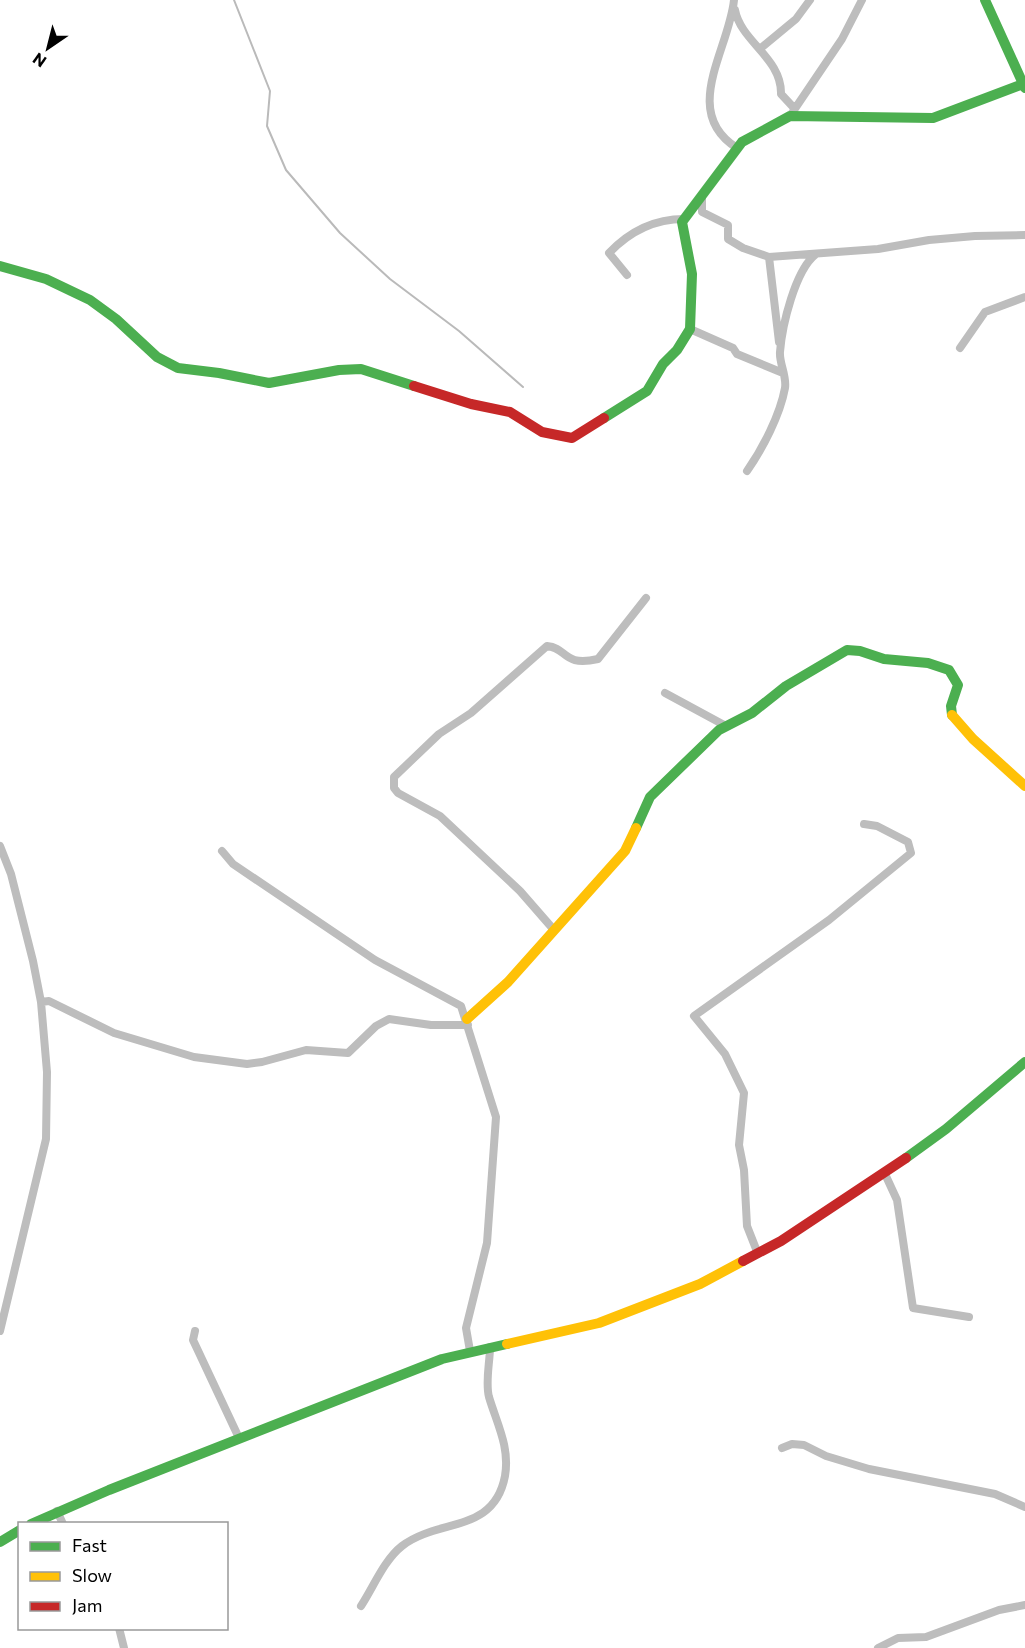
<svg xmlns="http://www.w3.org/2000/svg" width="1025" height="1648" font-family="Commissioner,sans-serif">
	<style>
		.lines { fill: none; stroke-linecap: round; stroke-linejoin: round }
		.stream { stroke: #bababa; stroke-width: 2 }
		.street { stroke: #bdbdbd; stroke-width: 8 }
		.fast { stroke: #4caf50; stroke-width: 10 }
		.slow { stroke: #ffc107; stroke-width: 10 }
		.jam { stroke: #c62828; stroke-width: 10 }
	</style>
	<rect width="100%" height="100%" fill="#fff"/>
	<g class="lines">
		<!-- stream -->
		<path class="stream" d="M234,0L270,91L267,126L286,170L340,233L390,279L459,331L523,387"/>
		<!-- street -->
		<path class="street" d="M734,0C729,50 680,112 737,148
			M735,10C741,42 782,58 781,94L794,108
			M761,48L796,19L810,0
			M790,116L842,39L862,0
			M702,196V212L728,225V239L743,248L769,257L878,249L929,240L975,236L1025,235
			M769,257L779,342
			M627,275L609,253C629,232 654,219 684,219
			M690,329L733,348L737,354L783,373
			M960,348L985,312L1025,297
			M747,471C763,448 780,415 785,388C787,376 779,363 780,352C782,326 795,270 816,254
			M665,693L726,726
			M0,846L11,874L33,961L41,1002L47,1072L46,1139L0,1331
			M222,851L233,864L375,960L461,1006L496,1117L487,1243L466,1328L470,1351
			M554,930L520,891L440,816L398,793L394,788V777L439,734L471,713L547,646C568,648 562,667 598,659L646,598
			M41,1002L49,1001L114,1033L194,1057L247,1064L262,1062L306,1050L348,1053L376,1026L389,1019L431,1025H468
			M885,1174L897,1200L913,1308L969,1317
			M758,1254L747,1226L744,1170L739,1145L744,1093L725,1054L694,1016L829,920L911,853L908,842L877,826L864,824
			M195,1331L193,1340L239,1438
			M782,1448L792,1444L804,1445L826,1456L869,1469L995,1494L1025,1507
			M57,1511L63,1524
			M361,1606C373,1588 384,1560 402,1546C438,1518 494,1534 505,1476C510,1447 497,1424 489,1397C485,1382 490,1362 490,1347
			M119,1628L124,1648
			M878,1648L898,1638L926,1637L999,1610L1025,1605"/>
		<!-- fast -->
		<path class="fast" d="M985,0L1025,88
			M0,266L46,279L90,300L116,319L157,357L178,368L219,373L269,383L339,370L361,369L414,386
			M604,418L647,391L663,364L677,350L690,329L692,274L682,222L742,142L790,116L933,118L1023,84
			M636,828L650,797L719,730L752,713L786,686L847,650L860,651L884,659L928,663L949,670L958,685L951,706L952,715
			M906,1158L946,1129L1025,1062
			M31,1524L109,1490L442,1359L507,1344
			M0,1542L20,1530"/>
		<!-- slow -->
		<path class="slow" d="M952,715L973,739L1025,786
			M467,1019L508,982L625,851L636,828
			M507,1344L599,1323L700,1284L743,1261"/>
		<!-- jam -->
		<path class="jam" d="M414,386L471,404L510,412L542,432L572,438L604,418
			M743,1261L781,1241L906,1158"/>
	</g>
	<!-- legend -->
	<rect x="18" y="1522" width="210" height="108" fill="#ffffff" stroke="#999999" stroke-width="1.5"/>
	<rect x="30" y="1542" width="30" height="9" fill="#4caf50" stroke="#999999" stroke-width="1.5"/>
	<text x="72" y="1552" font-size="18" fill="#000000">Fast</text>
	<rect x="30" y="1572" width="30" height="9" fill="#ffc107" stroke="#999999" stroke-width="1.5"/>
	<text x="72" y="1582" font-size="18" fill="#000000">Slow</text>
	<rect x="30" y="1602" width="30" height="9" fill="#c62828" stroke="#999999" stroke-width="1.5"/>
	<text x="72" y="1612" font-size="18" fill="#000000">Jam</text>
	<!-- north arrow -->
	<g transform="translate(48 48) rotate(215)" stroke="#ffffff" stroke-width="4.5" paint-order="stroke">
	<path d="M0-4.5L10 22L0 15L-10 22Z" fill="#000000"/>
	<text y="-9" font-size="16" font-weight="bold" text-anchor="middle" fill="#000000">N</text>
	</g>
</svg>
